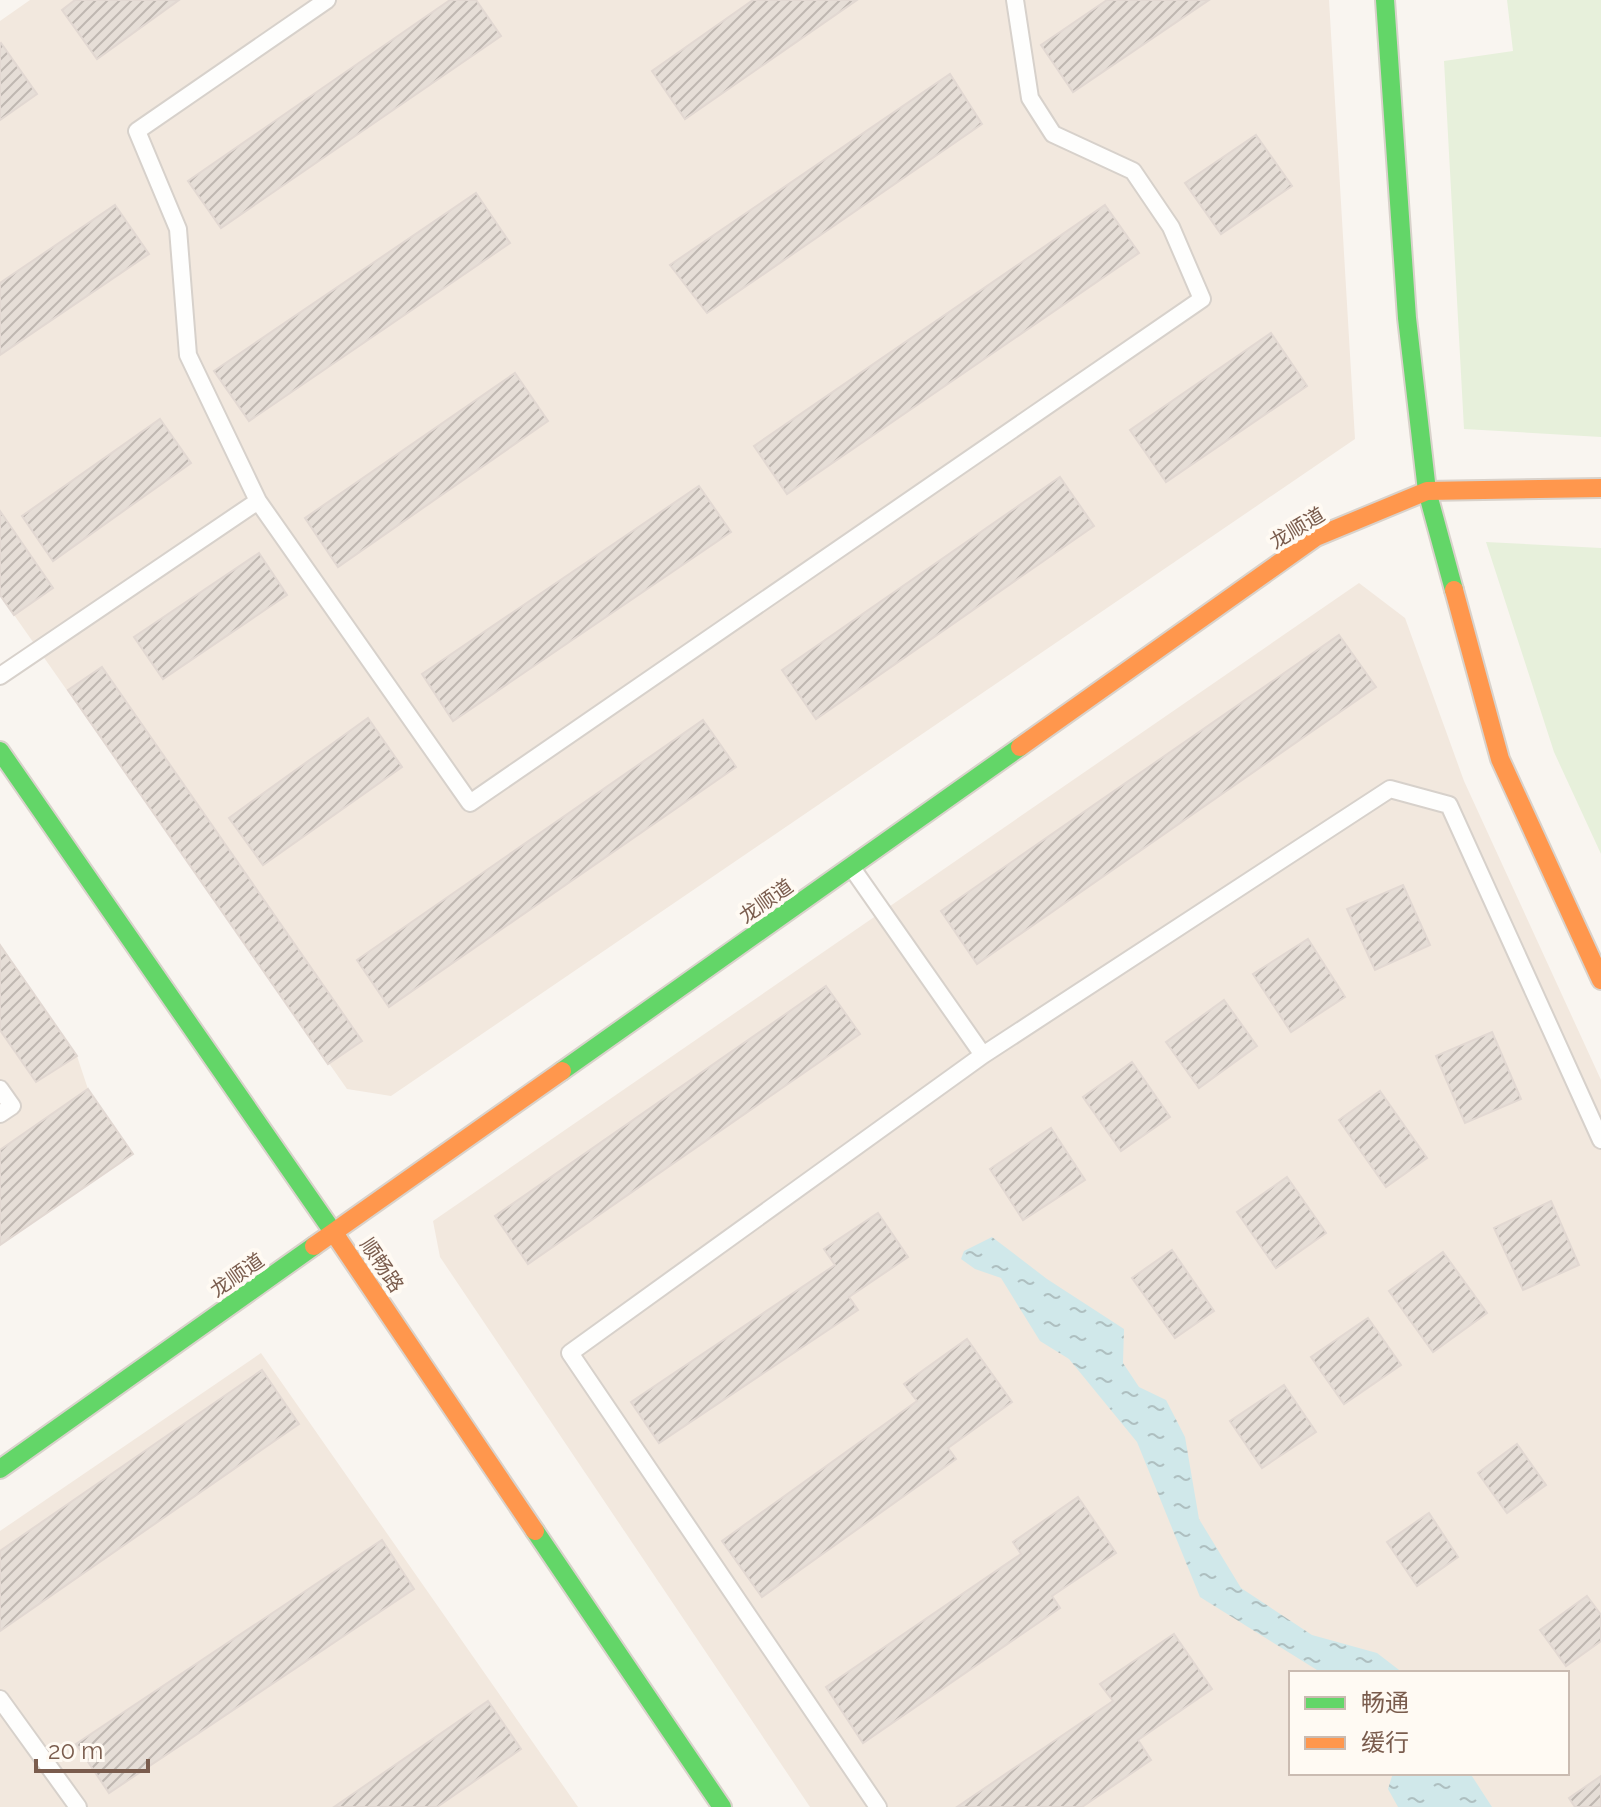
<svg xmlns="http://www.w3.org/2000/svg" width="1601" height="1807" font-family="Raleway,'Noto Sans SC',sans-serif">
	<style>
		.residential { fill: #f2e8de; fill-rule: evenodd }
		.green { fill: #e7f0db }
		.water { fill: url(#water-ripples) }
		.building { fill: url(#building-hatch); stroke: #e2d8d2; stroke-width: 2 }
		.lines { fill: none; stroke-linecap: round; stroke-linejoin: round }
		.lane-casing { stroke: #d7d1cb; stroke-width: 20 }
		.fast-casing { stroke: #d9d2cb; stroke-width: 22 }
		.slow-casing { stroke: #d9d2cb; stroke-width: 22 }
		.lane { stroke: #fefefd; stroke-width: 16 }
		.fast { stroke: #63d668; stroke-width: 18 }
		.slow { stroke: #ff974d; stroke-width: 18 }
		.labels { text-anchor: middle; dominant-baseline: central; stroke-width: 8; stroke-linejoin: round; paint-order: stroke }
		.street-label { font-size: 20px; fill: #7a5c4d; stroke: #fffaf3 }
	</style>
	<defs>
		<pattern id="water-ripples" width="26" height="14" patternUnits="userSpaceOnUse" patternTransform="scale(2)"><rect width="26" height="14" fill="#d0e8ea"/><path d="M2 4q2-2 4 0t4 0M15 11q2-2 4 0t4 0" fill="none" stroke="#aebfc0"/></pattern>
		<pattern id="building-hatch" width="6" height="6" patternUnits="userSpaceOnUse" patternTransform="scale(2)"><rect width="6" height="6" fill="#e6ded7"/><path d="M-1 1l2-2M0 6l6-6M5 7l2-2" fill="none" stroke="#bfb7b1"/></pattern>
	</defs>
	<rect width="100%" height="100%" fill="#f9f5f0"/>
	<!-- residential -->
	<path class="residential" d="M30,0H1329L1355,439L391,1096L347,1089L0,595V21Z
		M1359,583L1405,618L1464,781L1601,1080V1807H810L440,1257L433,1221ZM1291,1673H1567V1773H1291Z
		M0,944L77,1056L88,1089L133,1154L0,1245Z
		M261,1353L578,1807H0V1531Z"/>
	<!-- green -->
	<path class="green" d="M1507,0H1601V437L1464,429L1444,61L1513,51Z
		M1486,542L1601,548V854L1554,752Z"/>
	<!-- water -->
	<path class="water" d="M992,1237L1047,1279L1124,1329L1123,1363L1139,1387L1166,1400L1185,1437L1199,1519L1241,1588L1312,1635L1377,1653L1403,1673H1332L1317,1670L1200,1597L1137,1442L1069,1359L1040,1341L1001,1278L975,1269L961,1259L964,1251Z
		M1393,1773H1470L1492,1807H1398L1388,1789Z"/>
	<!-- building -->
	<path class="building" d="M75,0H179L97,59L62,10Z
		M450,0H476L501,36L221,228L188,181Z
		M753,0H857L685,119L652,71Z
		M1107,0H1209L1073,92L1041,45Z
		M1,43L37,94L0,120V44Z
		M950,74L982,124L707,313L670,265Z
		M1256,135L1292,186L1221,234L1185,183Z
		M476,193L510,243L249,421L214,371Z
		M115,205L149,254L0,355V283Z
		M1105,205L1139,253L787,494L754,446Z
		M1271,333L1307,386L1166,482L1130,430Z
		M515,373L548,421L338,567L305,518Z
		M160,419L191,463L53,561L22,516Z
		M1060,477L1094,526L816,719L782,670Z
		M699,486L731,532L453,721L422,674Z
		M0,511L53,588L14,615L0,595Z
		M259,553L287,595L163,679L134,637Z
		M1339,635L1376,687L977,964L941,911Z
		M102,667L362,1041L328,1064L68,690Z
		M368,718L402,767L263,865L229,818Z
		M703,720L736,767L389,1007L357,960Z
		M1403,885L1430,945L1375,970L1347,909Z
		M1308,939L1345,997L1291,1032L1253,974Z
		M0,945L77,1056L36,1082L0,1030Z
		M826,986L860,1034L528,1264L495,1216Z
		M1224,1000L1257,1046L1199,1088L1166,1042Z
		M1492,1032L1521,1099L1465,1123L1436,1056Z
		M1132,1062L1170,1117L1121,1151L1083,1097Z
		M88,1089L133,1154L0,1245V1150Z
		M1380,1091L1427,1158L1386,1187L1339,1120Z
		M1051,1128L1085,1180L1023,1220L990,1169Z
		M1287,1177L1326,1233L1276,1268L1237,1212Z
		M1551,1201L1579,1265L1523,1290L1494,1228Z
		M878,1213L908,1257L849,1297L858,1310L659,1443L631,1402L835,1265L824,1249Z
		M1172,1250L1214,1311L1175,1338L1132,1278Z
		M1443,1252L1487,1313L1433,1352L1389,1291Z
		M1368,1318L1401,1365L1344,1404L1311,1357Z
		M967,1339L1012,1402L948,1448L956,1459L762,1597L722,1541L917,1401L904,1384Z
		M262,1370L299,1424L0,1631V1551Z
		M1284,1385L1316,1432L1262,1468L1230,1421Z
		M1517,1444L1546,1485L1507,1513L1478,1473Z
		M1078,1497L1116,1553L1052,1596L1060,1608L863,1743L826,1687L1021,1554L1013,1542Z
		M1429,1513L1458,1557L1417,1586L1387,1542Z
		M382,1540L414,1589L109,1793L76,1744Z
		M1587,1596L1601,1615V1641L1566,1666L1540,1630Z
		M1174,1634L1212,1689L1138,1740L1151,1760L1082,1807H957L1113,1701L1100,1684Z
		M488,1701L521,1749L437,1807H334Z
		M1601,1776V1807H1575L1569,1798Z"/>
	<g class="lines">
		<defs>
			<path id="lane" d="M327,0L137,131L178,229L188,355L258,501L470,803L1202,299L1171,227L1133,171L1053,134L1030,98L1015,0
				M0,676L258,501
				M852,868L983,1055
				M0,1089L12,1106L0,1114
				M0,1699L78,1807
				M878,1807L570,1353L983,1055L1390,789L1449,805L1601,1140"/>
			<path id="fast" d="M1385,0L1407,318L1427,491L1454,590
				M0,751L338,1239
				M562,1071L1020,747
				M0,1469L314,1246
				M535,1531L722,1807"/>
			<path id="slow" d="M1454,590L1500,759L1601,980
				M1020,747L1316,537L1427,491L1601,488
				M338,1239L535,1531
				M314,1246L562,1071"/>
		</defs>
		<!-- lane casing -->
		<use href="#lane" class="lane-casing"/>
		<!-- fast casing -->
		<use href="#fast" class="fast-casing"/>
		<!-- slow casing -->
		<use href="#slow" class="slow-casing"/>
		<!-- lane -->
		<use href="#lane" class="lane"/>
		<!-- fast -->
		<use href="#fast" class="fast"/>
		<!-- slow -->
		<use href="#slow" class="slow"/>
	</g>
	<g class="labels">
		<!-- street labels -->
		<g class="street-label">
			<text transform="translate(1297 528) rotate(-31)">龙顺道</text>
			<text transform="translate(766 901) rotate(-35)">龙顺道</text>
			<text transform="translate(382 1265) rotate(56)">顺畅路</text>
			<text transform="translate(237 1275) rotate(-35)">龙顺道</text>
		</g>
	</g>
	<!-- legend -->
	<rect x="1289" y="1671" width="280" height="104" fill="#fffaf3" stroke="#cabbb1" stroke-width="2"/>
	<rect x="1305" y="1697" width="40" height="12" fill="#63d668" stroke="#cabbb1" stroke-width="2"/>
	<text x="1361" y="1711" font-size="24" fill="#7a5c4d">畅通</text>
	<rect x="1305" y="1737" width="40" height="12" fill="#ff974d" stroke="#cabbb1" stroke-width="2"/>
	<text x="1361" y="1751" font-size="24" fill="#7a5c4d">缓行</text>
	<!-- scale -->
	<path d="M36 1759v12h112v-12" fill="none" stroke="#7a5c4d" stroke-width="4"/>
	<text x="48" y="1759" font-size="24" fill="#7a5c4d" stroke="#fffaf3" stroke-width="6" paint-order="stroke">20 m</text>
</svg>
